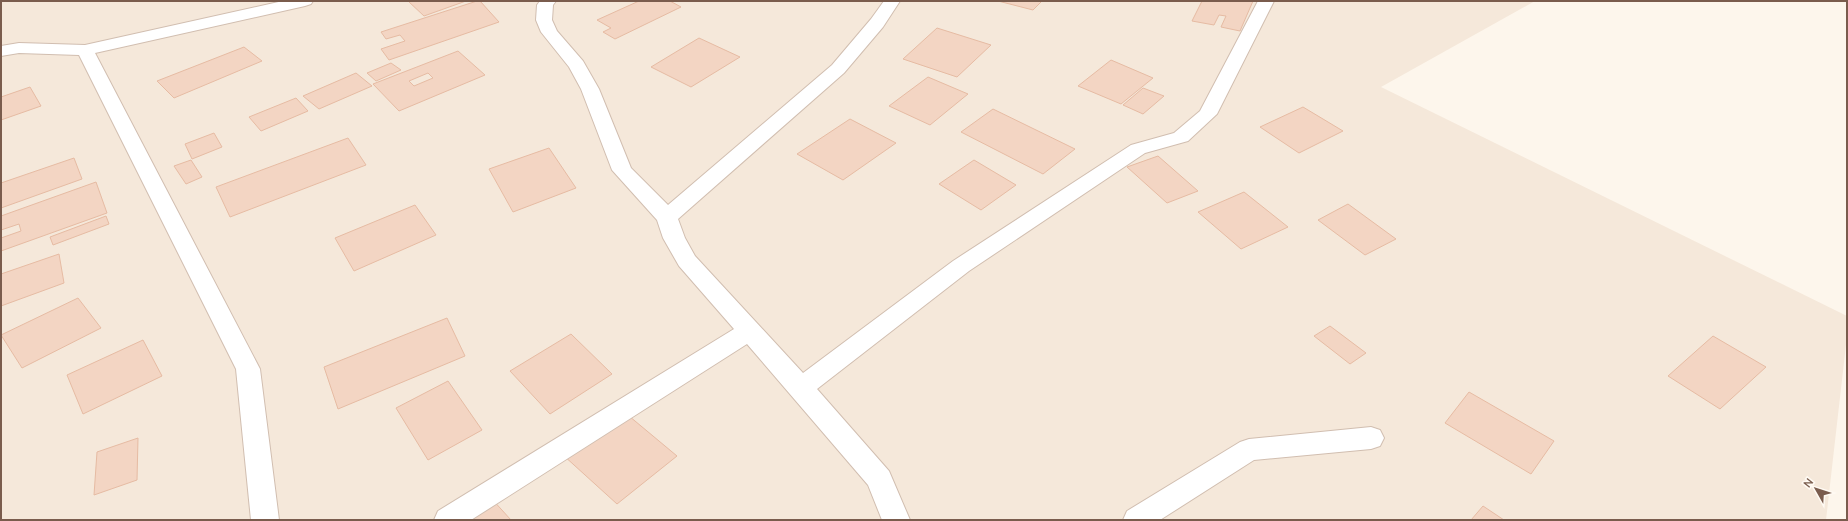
<svg xmlns="http://www.w3.org/2000/svg" width="1848" height="521" font-family="'Nunito Sans',sans-serif">
	<style>
		.residential { fill: #f5e8da }
		.building { fill: #f3d5c3; stroke: #e6bba3; fill-rule: evenodd }
		.lines { fill: none; stroke-linecap: round; stroke-linejoin: round }
		.street-casing { stroke: #d1beb0; stroke-width: 2 }
		.street { fill: #fff; fill-rule: evenodd }
	</style>
	<rect width="100%" height="100%" fill="#fdf6ec"/>
	<!-- residential -->
	<path class="residential" d="M1,1H1535L1381,87L1847,316V336L1826,520H1Z"/>
	<!-- building -->
	<path class="building" d="M408,1H466L424,16Z
		M477,1H480L499,22L389,60L381,49L405,41L400,35L386,39L381,32Z
		M639,1H670L681,7L615,39L603,32L611,28L597,20Z
		M998,1H1042L1033,10Z
		M1202,1H1253L1240,31L1221,27L1226,16L1219,15L1214,25L1192,21Z
		M937,28L991,45L957,77L903,59Z
		M699,38L740,57L691,87L651,67Z
		M244,47L262,61L174,98L157,81Z
		M458,51L485,75L399,111L373,84ZM428,73L433,78L414,86L409,81Z
		M1111,60L1153,78L1121,104L1078,86Z
		M391,63L401,70L376,81L367,73Z
		M356,73L372,86L319,109L303,96Z
		M928,77L968,94L930,125L889,106Z
		M30,87L41,106L1,120V97Z
		M1143,88L1164,96L1143,114L1123,105Z
		M296,98L308,111L261,131L249,117Z
		M1303,107L1343,131L1299,153L1260,127Z
		M993,109L1075,149L1043,174L961,132Z
		M850,119L896,143L843,180L797,154Z
		M214,133L222,147L192,159L185,144Z
		M348,138L366,165L230,217L216,187Z
		M549,148L576,188L513,212L489,169Z
		M1158,156L1198,191L1167,203L1127,167Z
		M74,158L82,179L1,208V183Z
		M191,160L202,177L186,184L174,166Z
		M974,160L1016,185L981,210L939,184Z
		M96,182L107,213L1,251V238L21,231L19,224L1,230V216Z
		M1244,192L1288,227L1241,249L1198,212Z
		M1348,204L1396,239L1365,255L1318,220Z
		M415,205L436,235L354,271L335,238Z
		M106,216L109,224L53,245L50,237Z
		M59,254L64,283L1,306V274Z
		M78,298L101,328L22,368L1,335Z
		M447,318L465,356L338,409L324,367Z
		M1330,326L1366,353L1350,364L1314,336Z
		M571,334L612,374L550,414L510,371Z
		M1713,336L1766,367L1720,409L1668,376Z
		M143,340L162,376L83,414L67,375Z
		M448,381L482,430L428,460L396,408Z
		M1469,392L1554,441L1531,474L1445,423Z
		M623,411L677,456L617,504L563,455Z
		M138,438L137,480L94,495L97,452Z
		M491,498L511,520H460Z
		M1483,506L1504,520H1471Z"/>
	<g class="lines">
		<defs>
			<path id="street" d="M283,1H313L311,4L305,6L95,53L260,369L279,520H251L236,369L79,55L19,53L1,56V46L19,43L85,45Z
				M540,1H556L553,5L552,20L557,31L583,61L599,89L631,168L668,205L832,65L871,19L884,1H900L883,27L844,73L678,219L685,238L695,256L803,373L953,261L1131,145L1174,133L1200,111L1258,1H1274L1217,114L1188,141L1145,153L969,271L817,389L889,471L910,520H882L868,485L747,344L471,520H434L438,511L734,329L679,266L663,238L657,220L612,170L581,89L569,67L541,32L536,20L537,5Z
				M1371,427L1380,430L1384,438L1380,446L1371,449L1254,460L1160,520H1123L1127,511L1240,442L1249,439Z"/>
		</defs>
		<!-- street casing -->
		<use href="#street" class="street-casing"/>
		<!-- street -->
		<use href="#street" class="street"/>
	</g>
	<!-- border -->
	<rect width="1848" height="521" fill="none" stroke="#7a5c4d" stroke-width="4"/>
	<!-- north arrow -->
	<g transform="translate(1816 489) rotate(309)" stroke="#fffaf3" stroke-width="3" paint-order="stroke">
	<path d="M0-3L7 15L0 10L-7 15Z" fill="#7a5c4d"/>
	<text y="-6" font-size="11" font-weight="bold" text-anchor="middle" fill="#7a5c4d">N</text>
	</g>
</svg>
